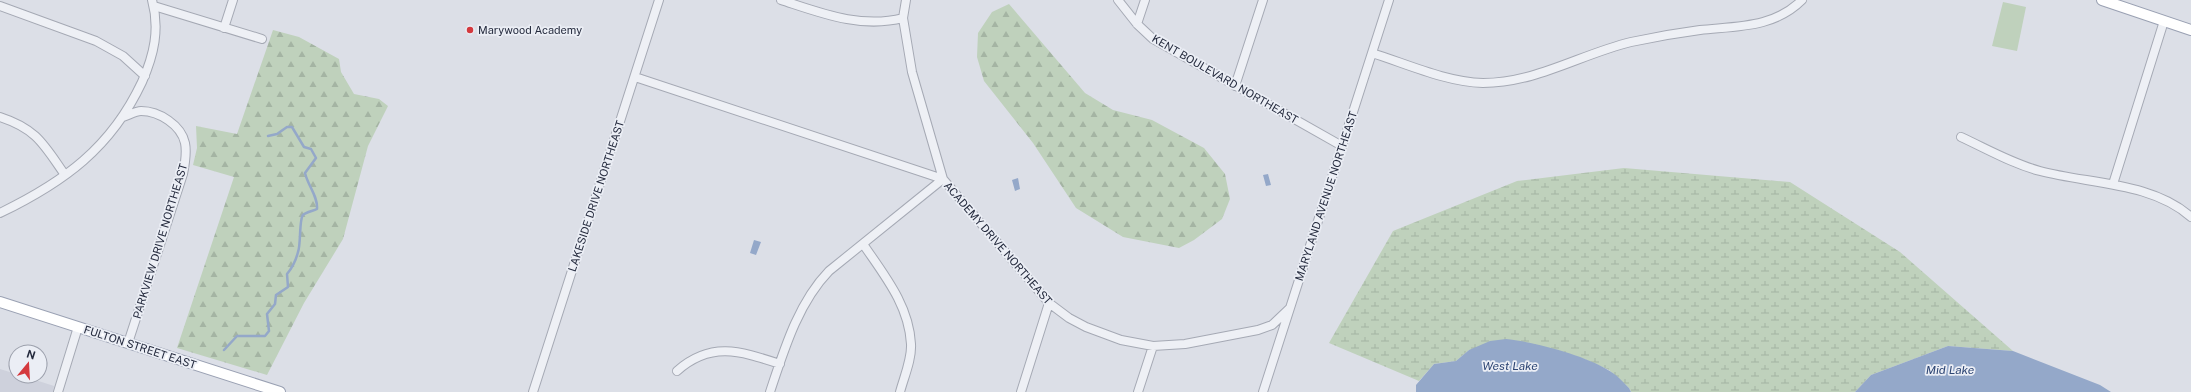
<svg xmlns="http://www.w3.org/2000/svg" width="2191" height="392" font-family="'Public Sans',sans-serif">
	<style>
		.built { fill: #ced1dc }
		.forest { fill: url(#forest-firs) }
		.wetland { fill: url(#wetland-marsh) }
		.pitch { fill: #bfd1bc }
		.water { fill: #94a8c9 }
		.lines { fill: none; stroke-linecap: round; stroke-linejoin: round }
		.stream { stroke: #94a8c9; stroke-width: 2.5 }
		.minor-casing { stroke: #a5a9b4; stroke-width: 10 }
		.major-casing { stroke: #9aa1b3; stroke-width: 12 }
		.minor { stroke: #eef0f5; stroke-width: 8 }
		.major { stroke: #fff; stroke-width: 10 }
		.poi-dot { fill: #d4393e; stroke: #ebeef5; stroke-width: 1.5 }
		.labels { text-anchor: middle; dominant-baseline: central; stroke-width: 3.5; stroke-linejoin: round; paint-order: stroke }
		.poi-label { font-size: 11px; fill: #252b3e; stroke: #ebeef5; text-anchor: start }
		.street-label { font-size: 11px; fill: #252b3e; stroke: #ebeef5 }
		.water-label { font-size: 12px; font-style: italic; fill: #2d4573; stroke: #ebeef5 }
	</style>
	<defs>
		<pattern id="forest-firs" width="22" height="20" patternUnits="userSpaceOnUse"><rect width="22" height="20" fill="#bfd1bc"/><path d="M5 1l3.5 6h-7zM16 11l3.5 6h-7z" fill="#a4b4a3"/></pattern>
		<pattern id="wetland-marsh" width="20" height="14" patternUnits="userSpaceOnUse"><rect width="20" height="14" fill="#bfd1bc"/><path d="M1 5h8M5 5V1M11 12h8M15 12V8" fill="none" stroke="#a4b4a3"/></pattern>
	</defs>
	<rect width="100%" height="100%" fill="#dcdfe7"/>
	<!-- built -->
	<path class="built" d="M0,369L16,374V376H23L54,386L53,392H0Z"/>
	<!-- forest -->
	<path class="forest" d="M1009,4L1085,93L1113,110L1152,120L1204,148L1225,174L1230,199L1222,219L1194,240L1179,248L1123,237L1076,208L1033,143L984,81L977,57L978,33L992,12Z
		M273,30L299,37L339,59L341,72L354,94L379,99L388,106L368,146L343,239L304,303L267,375L177,348L234,177L193,165L197,148L196,126L237,134Z"/>
	<!-- wetland -->
	<path class="wetland" d="M1624,168L1790,182L1900,252L2013,351L1948,346L1871,375L1855,392H1631L1629,388L1609,370L1584,359L1469,350L1456,361L1434,364L1419,381L1329,343L1393,231L1517,181Z"/>
	<!-- pitch -->
	<path class="pitch" d="M2003,2L2026,7L2017,51L1992,46Z"/>
	<!-- water -->
	<path class="water" d="M1268,174L1271,185L1266,186L1263,175Z
		M1018,178L1020,189L1015,191L1012,180Z
		M754,240L761,242L756,255L750,253Z
		M1506,339C1534,342 1584,355 1608,370C1616,374 1623,382 1629,388L1631,392H1416V385L1434,364L1456,361L1469,350L1490,341Z
		M1948,346L2013,351L2100,385L2111,392H1855L1871,375Z"/>
	<g class="lines">
		<!-- stream -->
		<path class="stream" d="M224,350L237,336H265L269,331L267,314L275,304L276,295L288,287L287,274C293,267 296,260 298,252C301,245 299,219 303,215C306,212 313,211 317,209C318,196 308,186 305,173L316,158L311,149L304,147L292,127H287L277,134L268,136"/>
		<defs>
			<path id="minor" d="M781,0C821,13 861,29 903,18
				M1118,0L1137,24L1153,39L1342,146
				M0,6L96,41L123,56L145,76
				M154,6L262,39
				M1137,24L1145,0
				M224,28L233,0
				M1372,53C1407,64 1446,82 1483,83C1536,83 1581,54 1631,42C1654,37 1677,33 1700,30C1737,26 1774,28 1802,0
				M635,77L943,179L1049,303L1069,318L1086,327L1121,340L1153,346L1185,344L1258,330L1272,325L1289,309
				M1235,86L1263,0
				M0,117C37,129 44,145 65,175
				M123,117C129,115 136,111 141,111C159,111 181,125 185,143C187,153 185,164 183,174L128,343
				M1961,137C1987,149 2013,164 2040,171C2089,184 2152,182 2191,217
				M2113,184L2164,21
				M0,213C64,182 111,148 142,82C154,55 160,29 152,0
				M863,244C884,275 909,305 911,344C912,359 904,377 900,392
				M677,371C711,341 740,351 780,364
				M58,392L78,327
				M533,392L659,0
				M770,392C784,350 798,303 829,271L943,179L912,72L903,18L906,0
				M1021,392L1049,303
				M1138,392L1153,346
				M1263,392L1389,0"/>
			<path id="major" d="M2102,0L2191,30
				M0,302L280,392"/>
		</defs>
		<!-- minor casing -->
		<use href="#minor" class="minor-casing"/>
		<!-- major casing -->
		<use href="#major" class="major-casing"/>
		<!-- minor -->
		<use href="#minor" class="minor"/>
		<!-- major -->
		<use href="#major" class="major"/>
	</g>
	<!-- markers -->
	<circle class="poi-dot" cx="470" cy="30" r="4"/>
	<g class="labels">
		<!-- poi labels -->
		<g class="poi-label">
			<text x="478" y="30">Marywood Academy</text>
		</g>
		<!-- street labels -->
		<g class="street-label">
			<text transform="translate(1225 79) rotate(30)">KENT BOULEVARD NORTHEAST</text>
			<text transform="translate(596 196) rotate(-72)">LAKESIDE DRIVE NORTHEAST</text>
			<text transform="translate(1326 196) rotate(-72)">MARYLAND AVENUE NORTHEAST</text>
			<text transform="translate(160 241) rotate(-73)">PARKVIEW DRIVE NORTHEAST</text>
			<text transform="translate(998 243) rotate(49)">ACADEMY DRIVE NORTHEAST</text>
			<text transform="translate(140 347) rotate(18)">FULTON STREET EAST</text>
		</g>
		<!-- water labels -->
		<g class="water-label">
			<text x="1510" y="366">West Lake</text>
			<text x="1950" y="370">Mid Lake</text>
		</g>
	</g>
	<!-- north arrow -->
	<g transform="translate(28 364) rotate(18)"><circle r="19" fill="#ebeef5" stroke="#9ca0ac"/>
	<path d="M0-3L7 15L0 10L-7 15Z" fill="#d4393e"/>
	<text y="-6" font-size="11" font-weight="bold" text-anchor="middle" fill="#252b3e">N</text>
	</g>
</svg>
